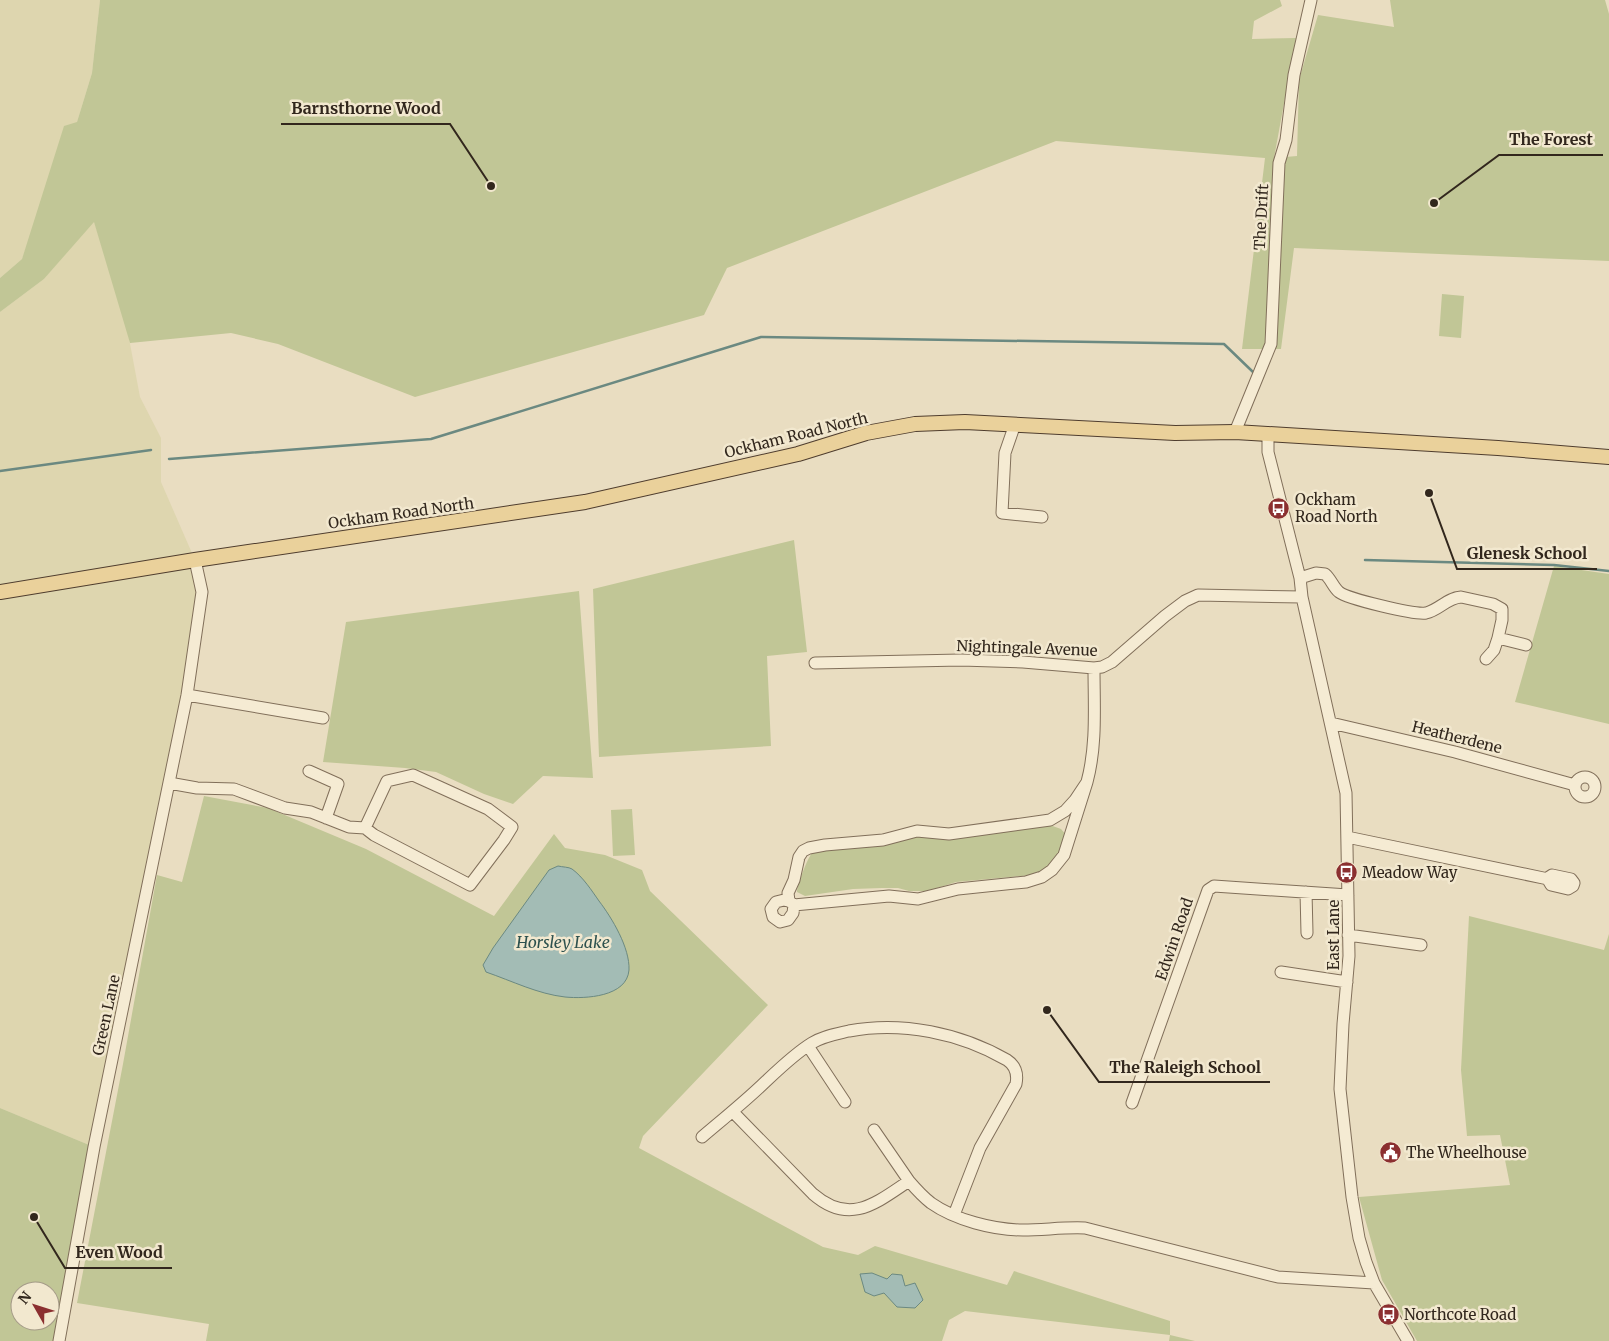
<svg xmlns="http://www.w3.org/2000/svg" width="1609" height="1341" font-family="Merriweather,serif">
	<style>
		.farmland { fill: #ded6af }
		.green { fill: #c1c696; fill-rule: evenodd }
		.water { fill: #a3bcb5; stroke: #6b8981 }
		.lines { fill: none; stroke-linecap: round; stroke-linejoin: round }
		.stream { stroke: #6b8981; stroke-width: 2.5 }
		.minor-casing { stroke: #816f5a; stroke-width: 13 }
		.major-casing { stroke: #4f3d2e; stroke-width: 16 }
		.minor { stroke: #f5ebd3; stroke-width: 11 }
		.major { stroke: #ead19b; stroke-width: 14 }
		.labels { text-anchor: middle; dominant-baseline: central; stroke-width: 5; stroke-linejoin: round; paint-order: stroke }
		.street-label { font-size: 15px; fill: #32271d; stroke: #f2e8cf }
		.poi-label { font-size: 15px; fill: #32271d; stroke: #f2e8cf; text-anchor: start }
		.water-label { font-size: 16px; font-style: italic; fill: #2d514e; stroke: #f2e8cf }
		.leader { fill: none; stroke: #32271d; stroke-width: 2 }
		.callout-dot { fill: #32271d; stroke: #f2e8cf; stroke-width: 2 }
		.callout-label { font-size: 16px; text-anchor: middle; font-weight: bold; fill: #32271d; stroke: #f2e8cf; stroke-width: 5; stroke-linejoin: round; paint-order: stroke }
	</style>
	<rect width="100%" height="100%" fill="#e9ddc1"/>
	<!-- farmland -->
	<path class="farmland" d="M0,0H100L92,73L77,122L47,189L22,259L0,278Z
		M94,221L128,333L140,397L161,438V482L195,560L202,592L94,1147L0,1108V312L44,279Z"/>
	<!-- green -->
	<path class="green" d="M100,0H1280L1282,6L1254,21L1252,39L1296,38L1274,158L1297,156L1299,80L1318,15L1394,27L1390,0H1605L1609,14V261L1294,248L1281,349H1242L1265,158L1056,141L727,268L704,315L415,397L278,344L231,333L130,343L94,222L44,279L0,312V278L22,259L64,126L77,122L92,73Z
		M1442,294L1464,296L1461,338L1439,336Z
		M794,540L807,652L767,656L771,746L599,757L593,589Z
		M1554,566L1609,574V724L1515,702Z
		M579,591L593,778L543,776L513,804L484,794L436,772L405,768L323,762L346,622Z
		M204,796L268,808L366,849L494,916L554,834L565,848L605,855L642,870L650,891L768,1005L643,1136L639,1148L823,1247L858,1255L875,1246L1007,1285L1014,1271L1170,1321V1335L1195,1341H1169L1170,1335L965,1311L949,1320L942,1341H206L209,1324L77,1303L123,1064L157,875L182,882Z
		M632,809L635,855L613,856L611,810Z
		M1047,824L1061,829L1067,836L1060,855L1049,868L1032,875L956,882L928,891H909L898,888H882L853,889L805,896L797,892C797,886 808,856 813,852L907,836Z
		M1469,916L1604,950L1609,934V1341H1417L1382,1280L1359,1197L1510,1185L1500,1135L1467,1136L1461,1070Z
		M0,1108L94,1147L59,1341H0ZM20,1291H50V1321H20Z"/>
	<!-- water -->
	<path class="water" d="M558,866C562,867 569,867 572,869C583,877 592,891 599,901C612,918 630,948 629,970C627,997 585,999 565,997C538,994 512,981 486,972L483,965L493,948L549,870Z
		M872,1273L887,1279L892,1274L902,1275L905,1286L915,1283L923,1300L915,1308L897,1307L884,1293L874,1296L865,1292L860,1274Z"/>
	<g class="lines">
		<!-- stream -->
		<path class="stream" d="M169,459L431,439L761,337L1224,344L1253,372
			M0,471L151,450
			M1365,560L1554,565L1609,571"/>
		<defs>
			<path id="minor" d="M1015,424L1005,453L1002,513L1042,517
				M1235,432L1271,344L1279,163L1286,140L1294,75L1311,0
				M1268,435V452L1300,578L1302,597L1346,793L1349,956L1343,1024L1340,1089L1352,1197L1359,1238L1366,1262L1374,1283L1408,1341
				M1300,578L1316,573L1325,574C1331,579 1333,587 1339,592C1348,599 1415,615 1426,613C1439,610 1447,598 1461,597L1493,604L1502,609V620L1498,638L1526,645
				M1486,659L1494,650L1498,638
				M815,663L961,660L1023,662L1094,668L1102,667L1112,662L1165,616L1185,601L1198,595L1302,597
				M187,695L323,718
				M1331,723L1455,752L1575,785
				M309,771L338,784L326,818
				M1575 787a10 10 0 1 1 20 0a10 10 0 1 1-20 0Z
				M1087,782L1064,855L1052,870L1042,877L1026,882L958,889L918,899L889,896L794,905L789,901L788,893L794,880L799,857L803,851L809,848L825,845L883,840L917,831L949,834L1050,820L1065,811L1075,800Z
				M1087,782C1097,745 1094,706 1094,668
				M169,783L197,788L234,789L285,808L311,812L349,827L365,828L374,835L470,885L504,840L512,827L488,809L413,775L387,781L365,828
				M1347,837L1548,879
				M1552,875L1571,879L1574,883L1573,886L1568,889L1551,885L1548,880L1549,877Z
				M1306,892L1307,933
				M789,901L784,900L776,902L771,909L773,917L780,922L788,920L793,913L794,905
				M1348,935L1421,945
				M1281,972L1347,982
				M808,1046L845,1102
				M1132,1103L1208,890L1214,886L1348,895
				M733,1112L813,1194C850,1226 876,1203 909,1181C915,1188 922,1196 931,1203C955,1220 994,1230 1023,1230C1044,1230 1064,1227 1085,1228L1278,1277L1374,1283
				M874,1130L909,1181
				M702,1137C722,1120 743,1103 762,1085C778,1070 794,1054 812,1043C823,1036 836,1034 849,1031C902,1021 960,1033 1007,1060C1016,1066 1018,1074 1016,1084L980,1148L954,1215
				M59,1341L94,1147L187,695L202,592L195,560"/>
			<path id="major" d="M0,592L195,560L585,502L798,454L866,433L915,424L965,422L1175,433L1235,432L1498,448L1609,457"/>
		</defs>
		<!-- minor casing -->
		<use href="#minor" class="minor-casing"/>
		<!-- major casing -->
		<use href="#major" class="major-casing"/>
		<!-- minor -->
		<use href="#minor" class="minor"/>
		<!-- major -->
		<use href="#major" class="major"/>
	</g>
	<!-- icons -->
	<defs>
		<symbol id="bus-disc" viewBox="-11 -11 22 22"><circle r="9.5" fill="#8b2f30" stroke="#f2e8cf"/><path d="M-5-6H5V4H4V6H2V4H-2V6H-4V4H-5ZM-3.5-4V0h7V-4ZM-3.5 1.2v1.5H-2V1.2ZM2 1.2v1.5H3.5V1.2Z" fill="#fff"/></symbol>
		<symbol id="civic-disc" viewBox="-11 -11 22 22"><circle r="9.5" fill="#8b2f30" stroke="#f2e8cf"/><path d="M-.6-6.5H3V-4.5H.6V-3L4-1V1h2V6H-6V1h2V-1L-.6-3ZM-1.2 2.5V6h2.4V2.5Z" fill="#fff"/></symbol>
	</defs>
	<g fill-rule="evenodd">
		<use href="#bus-disc" x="1266" y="496" width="25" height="25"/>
		<use href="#bus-disc" x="1334" y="860" width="25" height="25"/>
		<use href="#civic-disc" x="1378" y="1140" width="25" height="25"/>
		<use href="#bus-disc" x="1376" y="1302" width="25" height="25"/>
	</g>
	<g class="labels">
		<!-- street labels -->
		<g class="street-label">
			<text transform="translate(1261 217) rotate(-87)">The Drift</text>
			<text transform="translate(796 435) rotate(-14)">Ockham Road North</text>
			<text transform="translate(401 513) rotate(-8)">Ockham Road North</text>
			<text transform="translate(1027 648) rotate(2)">Nightingale Avenue</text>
			<text transform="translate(1457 737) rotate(14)">Heatherdene</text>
			<text transform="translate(1333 935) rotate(-90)">East Lane</text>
			<text transform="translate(1174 939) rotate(-71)">Edwin Road</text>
			<text transform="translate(106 1015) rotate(-78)">Green Lane</text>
		</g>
		<!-- poi labels -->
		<g class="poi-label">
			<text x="1295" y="499">Ockham<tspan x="1295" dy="17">Road North</tspan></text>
			<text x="1362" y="872">Meadow Way</text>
			<text x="1406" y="1152">The Wheelhouse</text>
			<text x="1404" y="1314">Northcote Road</text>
		</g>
		<!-- water labels -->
		<g class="water-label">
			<text x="563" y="942">Horsley Lake</text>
		</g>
	</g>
	<!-- callouts -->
	<path class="leader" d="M491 186L450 124H281M1434 203L1499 155H1603M1429 493L1457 569H1597M1047 1010L1099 1082H1270M34 1217L65 1268H172"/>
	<g class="callout-dot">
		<circle cx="491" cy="186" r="5"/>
		<circle cx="1434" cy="203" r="5"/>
		<circle cx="1429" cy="493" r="5"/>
		<circle cx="1047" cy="1010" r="5"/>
		<circle cx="34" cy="1217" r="5"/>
	</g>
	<g class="callout-label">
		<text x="366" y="114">Barnsthorne Wood</text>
		<text x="1551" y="145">The Forest</text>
		<text x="1527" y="559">Glenesk School</text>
		<text x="1185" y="1073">The Raleigh School</text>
		<text x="119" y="1258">Even Wood</text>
	</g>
	<!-- north arrow -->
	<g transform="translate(35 1306) rotate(309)"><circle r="24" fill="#f2e8cf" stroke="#a59b88"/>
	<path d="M0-4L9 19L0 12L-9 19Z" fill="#8b2f30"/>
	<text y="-8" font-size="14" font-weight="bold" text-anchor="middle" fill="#32271d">N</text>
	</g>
</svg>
